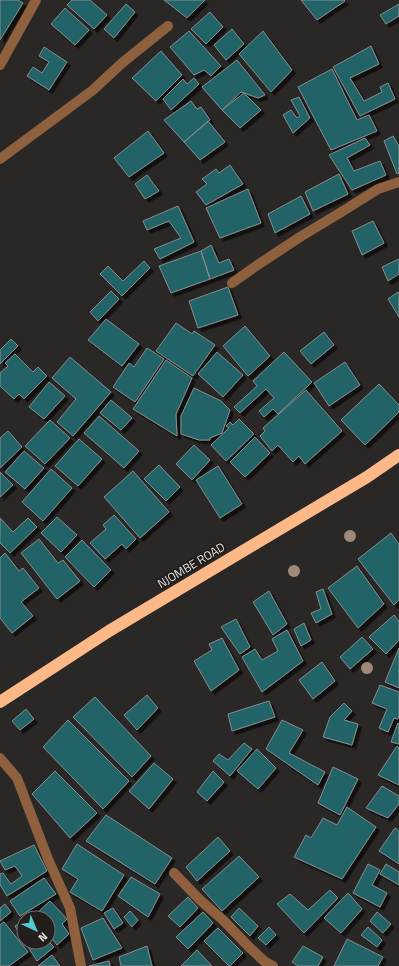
<svg xmlns="http://www.w3.org/2000/svg" width="399" height="966" font-family="'Titillium Web',sans-serif">
	<style>
		.building { fill: #206468; stroke: #878b8c; filter: url(#shadow) }
		.lines { fill: none; stroke-linecap: round; stroke-linejoin: round }
		.street { stroke: #8e603e; stroke-width: 10 }
		.highway { stroke: #fdb887; stroke-width: 12 }
		.tree { fill: #9f8878 }
		.labels { text-anchor: middle; dominant-baseline: central; stroke-width: 4; stroke-linejoin: round; paint-order: stroke }
		.street-label { font-size: 12px; fill: #e5e3e2; stroke: #211e1c }
	</style>
	<defs>
		<filter id="shadow"><feDropShadow dx="3.5" dy="3.5" stdDeviation="0" flood-color="#0009"/></filter>
	</defs>
	<rect width="100%" height="100%" fill="#2a2826"/>
	<!-- building -->
	<path class="building" d="M0,0H18L23,3L0,40Z
		M72,0H90L107,15L94,29L67,5Z
		M164,0H205L187,18Z
		M301,0H344L345,1L317,20Z
		M126,4L135,12L114,38L104,29Z
		M399,4V16L386,24L380,15Z
		M65,8L89,30L75,45L51,24Z
		M210,12L223,27L206,44L191,29Z
		M232,29L244,44L226,60L214,45Z
		M189,31L221,66L211,76L204,70L194,75L170,47Z
		M263,31L292,70L271,92L239,54Z
		M371,46L379,64L350,78L364,101L382,92L380,87L388,83L395,99L360,116L333,67Z
		M44,47L67,62L49,90L27,76L33,67L42,73L49,62L39,56Z
		M161,51L182,75L156,101L132,78Z
		M237,60L265,95L258,98L241,92L222,110L202,87Z
		M332,69L357,120L369,115L377,131L331,150L298,87Z
		M194,78L199,84L171,110L163,99L183,79L187,84Z
		M244,93L261,110L240,128L222,110Z
		M299,97L310,118L293,133L283,115L291,110L297,118L300,116L291,100Z
		M191,101L197,109L201,107L210,120L184,142L164,120Z
		M208,121L225,142L200,160L184,142Z
		M148,131L164,153L129,177L114,158Z
		M393,136L399,146V173L397,174L384,141Z
		M365,138L370,145L347,158L354,171L380,161L386,175L352,190L329,155Z
		M230,165L243,184L206,205L196,192L207,184L202,179L216,169L219,173Z
		M339,174L348,194L313,211L305,192Z
		M147,175L159,191L145,199L135,184Z
		M248,189L261,223L220,238L206,208Z
		M301,196L310,214L275,233L268,214Z
		M178,206L194,242L160,259L154,249L181,238L169,221L147,230L143,221Z
		M373,221L384,243L362,255L352,231Z
		M211,245L219,263L229,259L234,270L210,279L201,251Z
		M201,251L210,279L171,293L159,266Z
		M399,259V274L388,281L382,267Z
		M144,261L150,268L122,296L100,274L108,266L123,281Z
		M228,287L238,315L198,328L189,301Z
		M111,291L119,299L98,321L90,312Z
		M398,292L399,295V317L388,299Z
		M106,319L139,344L122,366L88,340Z
		M176,323L192,334L194,331L215,345L193,376L156,351Z
		M245,326L270,356L248,376L223,346Z
		M324,332L334,345L311,364L300,351Z
		M11,339L18,346L0,364V350Z
		M147,348L164,359L135,402L113,387L129,363L134,367Z
		M217,352L243,375L223,397L198,374Z
		M284,352L312,382L278,414L273,409L264,417L259,411L274,398L266,389L240,413L234,407L257,386L253,381Z
		M15,354L33,372L38,367L47,376L24,399L19,394L14,399L0,386V373L8,366L5,363Z
		M70,357L111,392L73,436L57,422L76,399L52,378Z
		M166,360L192,378L176,414L177,436L133,409Z
		M345,362L360,385L329,406L314,383Z
		M49,382L65,396L44,419L29,407Z
		M379,384L399,405V412L365,445L341,420Z
		M194,388L221,401L230,410L222,433L210,438V440H199L181,434V416Z
		M306,390L342,431L305,464L299,456L293,462L278,445L272,451L260,436L265,431L263,428Z
		M111,400L132,418L121,430L100,413Z
		M99,416L139,451L124,468L84,433Z
		M239,419L254,434L226,461L211,445L229,428L226,426L230,422L233,425Z
		M50,420L70,438L45,464L25,446Z
		M8,431L22,447L0,468V438Z
		M255,437L270,453L245,477L230,462Z
		M79,439L102,459L78,486L55,466Z
		M194,445L210,460L192,480L176,464Z
		M24,451L44,468L25,489L5,472Z
		M159,465L180,487L166,501L144,479Z
		M218,466L242,504L220,518L196,480Z
		M51,469L72,488L43,521L22,502Z
		M133,471L169,512L140,538L104,497Z
		M0,472L13,485L0,497Z
		M114,515L136,539L126,549L122,544L105,559L90,543L106,529L103,525Z
		M57,517L77,535L61,552L41,533Z
		M0,518L13,532L28,518L37,527L10,553L0,543Z
		M391,533L399,544V600L394,605L358,559Z
		M39,539L58,563L63,560L80,581L57,599L21,553Z
		M82,540L111,570L94,587L65,557Z
		M5,553L19,571L23,568L39,588L21,602L33,616L12,633L0,618V558Z
		M357,566L384,604L358,628L328,588Z
		M323,589L332,614L316,623L311,613L321,609L316,592Z
		M269,591L287,624L273,635L253,602Z
		M394,615L399,621V640L386,654L369,637Z
		M236,619L250,647L240,654L221,627Z
		M304,623L311,640L301,646L294,629Z
		M287,630L303,661L262,692L242,657L255,649L262,660L278,651L272,639Z
		M362,637L373,649L350,669L340,657Z
		M222,638L239,670L211,691L194,661L212,650L209,644Z
		M399,648V688L385,682Z
		M322,662L335,681L313,699L299,680Z
		M380,685L399,692V717L398,719L394,718L388,732L379,728L387,709L372,703Z
		M147,695L158,708L137,730L124,715Z
		M95,697L151,756L132,777L73,717Z
		M269,701L275,717L232,731L228,714Z
		M344,703L352,711L344,720L358,724L352,745L323,737L330,717Z
		M26,709L34,719L20,730L12,721Z
		M68,720L129,781L103,809L43,747Z
		M282,720L303,730L289,753L325,772L318,785L266,749Z
		M398,723L399,724V744L391,742Z
		M244,743L252,749L230,776L213,761L219,754L228,760Z
		M397,746L399,748V785L378,775Z
		M257,749L276,768L258,789L237,771Z
		M154,763L173,779L149,809L129,791Z
		M333,767L358,779L340,815L318,803Z
		M55,771L97,813L70,838L32,794Z
		M213,771L224,782L207,801L197,792Z
		M382,786L399,796V804L388,818L366,808Z
		M347,807L376,827L342,879L294,857L306,835L311,838L323,818L337,825Z
		M106,815L172,858L155,884L86,841Z
		M395,828L399,831V864L379,851Z
		M218,837L230,851L197,881L186,867Z
		M77,844L124,875L102,911L70,892L78,879L62,869Z
		M34,845L47,871L7,896L0,885V874L3,873L11,884L22,876L15,866L5,870L0,861Z
		M239,856L259,877L222,911L202,889Z
		M368,864L380,870L372,885L387,893L380,907L353,893Z
		M386,864L399,872V885L380,874Z
		M131,877L160,894L148,917L118,896Z
		M44,878L56,894L20,916L10,901Z
		M330,890L338,898L304,933L277,904L290,894L308,910Z
		M348,893L362,909L341,933L324,918Z
		M188,897L198,908L180,927L168,916Z
		M50,901L67,919L62,924L69,934L57,945L48,933V918H37L35,915Z
		M5,904L11,912L0,921V908Z
		M113,908L123,923L114,929L104,913Z
		M239,908L258,926L250,936L231,917Z
		M130,911L138,920L132,927L124,917Z
		M203,912L213,923L188,949L176,937Z
		M377,912L391,924L383,933L370,921Z
		M103,918L122,948L93,960L81,928Z
		M24,921V941L15,926Z
		M4,922L28,952L9,966H0V925Z
		M269,927L276,935L266,945L258,938Z
		M368,927L382,940L377,947L361,935Z
		M218,928L243,953L230,966H229L204,941Z
		M347,939L383,957L378,966H334Z
		M48,941L54,947L37,961L25,942H40L42,944L45,942H48Z
		M147,946L152,966H121L119,957Z
		M303,946L323,957L318,966H298L292,962Z
		M197,950L212,966H181Z
		M52,955L60,966H38Z
		M109,961L110,966H89Z"/>
	<g class="lines">
		<!-- street -->
		<path class="street" d="M0,65L36,0
			M0,159L93,90L122,63L168,26
			M232,283L256,266L300,237L343,211L378,189L399,182
			M0,758L17,778L48,859L70,908L81,966
			M174,873L200,900L223,920L249,947L264,961L273,966"/>
		<!-- highway -->
		<path class="highway" d="M0,702L109,631L367,477L399,455"/>
	</g>
	<!-- trees -->
	<g class="tree">
		<circle cx="350" cy="536" r="6"/>
		<circle cx="294" cy="571" r="6"/>
		<circle cx="367" cy="668" r="6"/>
	</g>
	<g class="labels">
		<!-- street labels -->
		<g class="street-label">
			<text transform="translate(191 565) rotate(-31)">NJOMBE ROAD</text>
		</g>
	</g>
	<!-- north arrow -->
	<g transform="translate(36 930) rotate(136)"><circle r="19" fill="#211e1c" stroke="#6f6d6b"/>
	<path d="M0-3L7 15L0 10L-7 15Z" fill="#51ccd2"/>
	<text y="-6" font-size="11" font-weight="bold" text-anchor="middle" fill="#e5e3e2">N</text>
	</g>
</svg>
